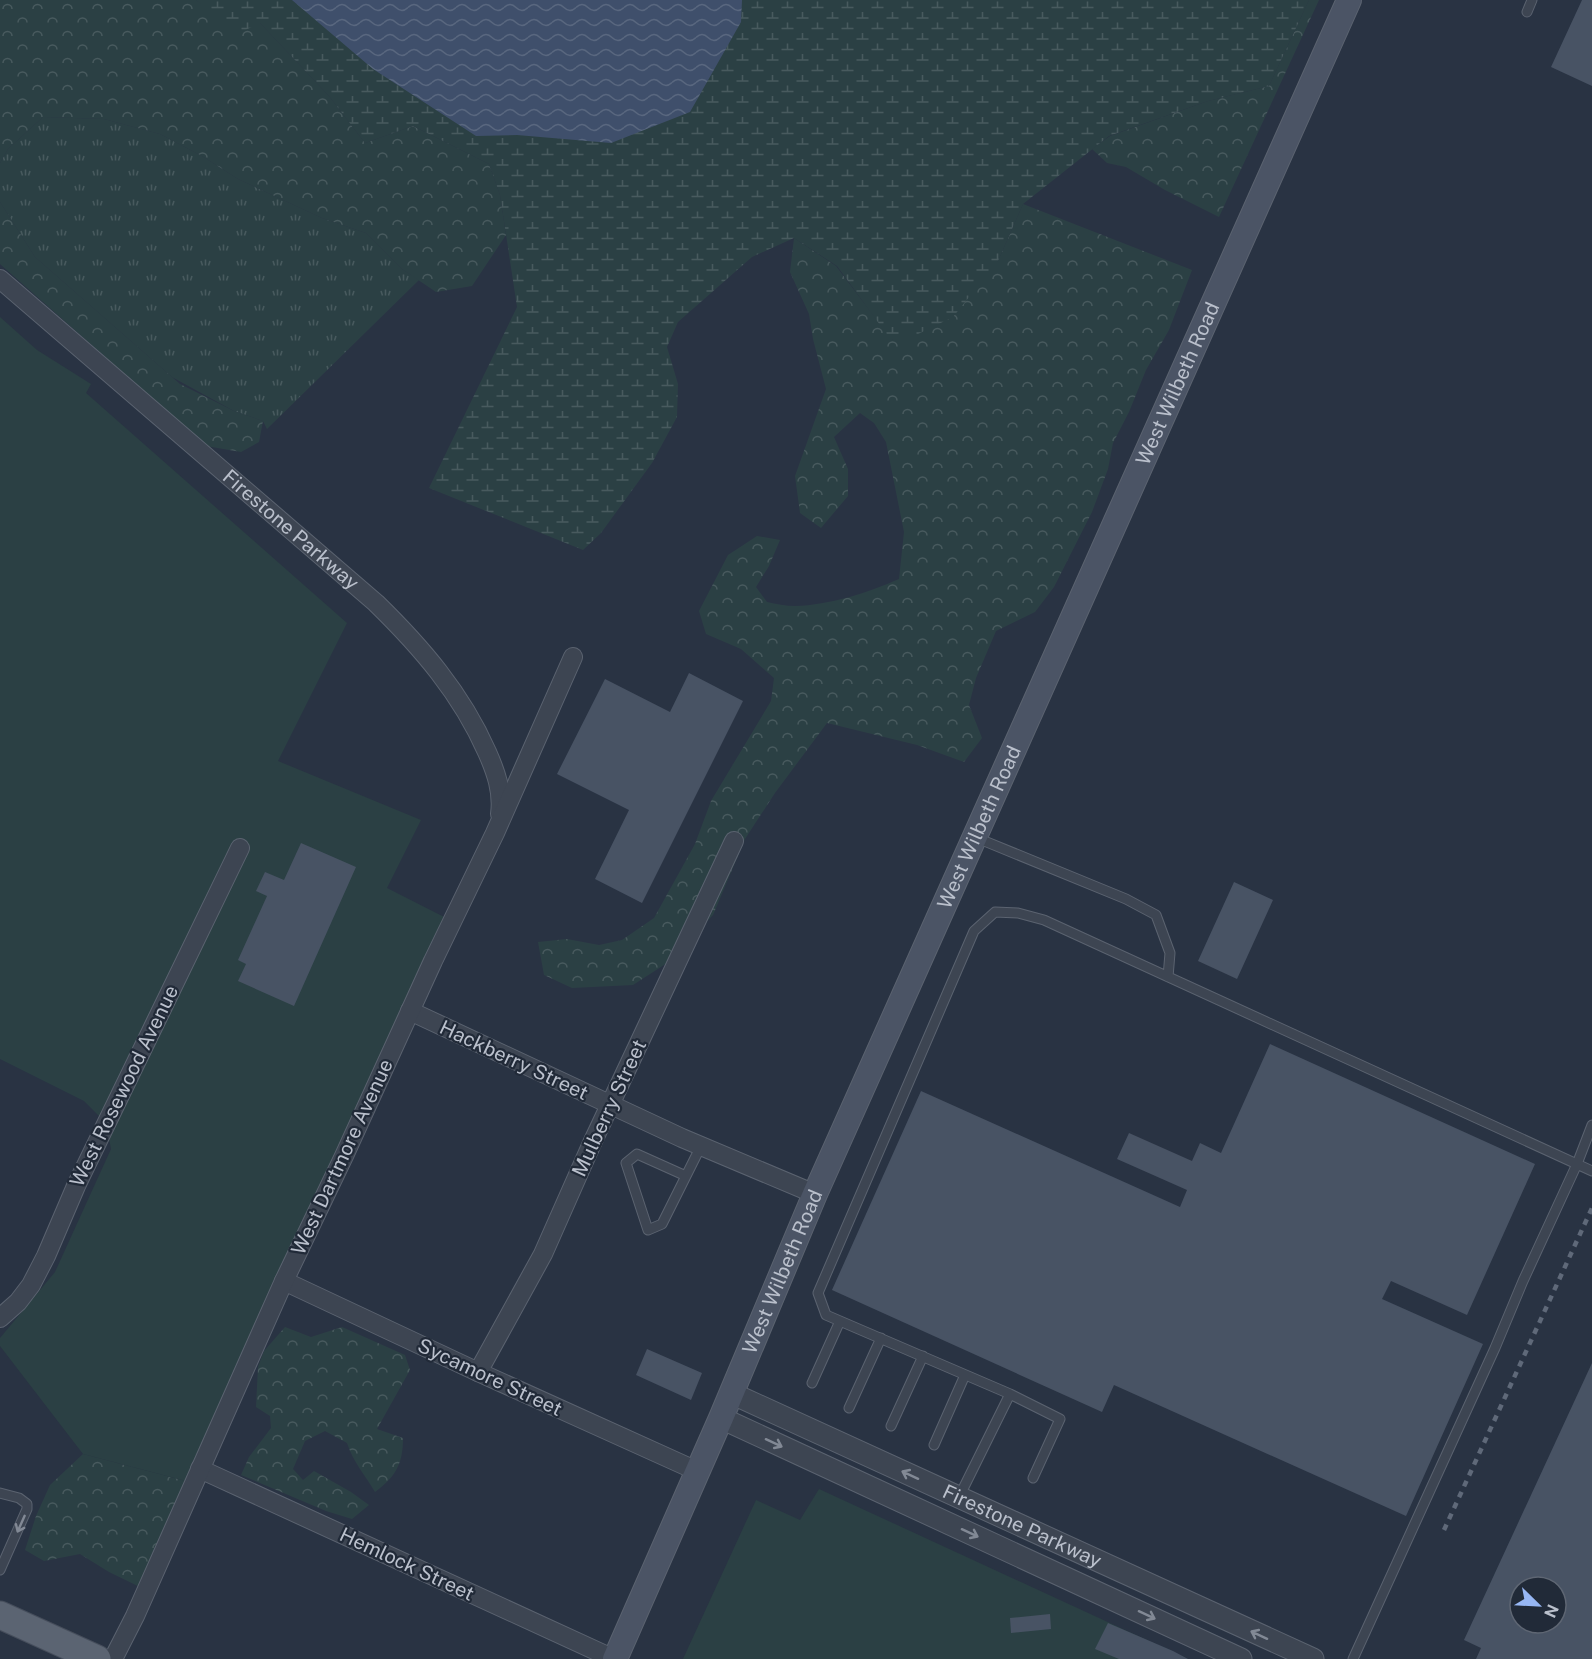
<svg xmlns="http://www.w3.org/2000/svg" width="1592" height="1659" font-family="'Public Sans',sans-serif">
	<style>
		.grass { fill: url(#grass-tufts) }
		.forest { fill: url(#forest-crowns) }
		.wetland { fill: url(#wetland-marsh) }
		.green { fill: #2b4044 }
		.water { fill: url(#water-waves) }
		.building { fill: #485364; fill-rule: evenodd }
		.lines { fill: none; stroke-linecap: round; stroke-linejoin: round }
		.service-casing { stroke: #5b6370; stroke-width: 11 }
		.minor-casing { stroke: #5b6370; stroke-width: 20 }
		.tertiary-casing { stroke: #5b6370; stroke-width: 23 }
		.secondary-casing { stroke: #5b6370; stroke-width: 26 }
		.primary-casing { stroke: #464e5c; stroke-width: 29 }
		.service { stroke: #3d4552; stroke-width: 9 }
		.minor { stroke: #3d4552; stroke-width: 18 }
		.tertiary { stroke: #3d4552; stroke-width: 21 }
		.secondary { stroke: #4b5465; stroke-width: 24 }
		.primary { stroke: #5b6472; stroke-width: 27 }
		.rail { stroke: #5f6979; stroke-width: 4.5; stroke-dasharray: 6 6; stroke-linecap: butt }
		.oneway { stroke: #828995 }
		.labels { text-anchor: middle; dominant-baseline: central; stroke-width: 4.5; stroke-linejoin: round; paint-order: stroke }
		.street-label { font-size: 20px; fill: #bac0cc; stroke: #212a38 }
	</style>
	<defs>
		<pattern id="grass-tufts" width="24" height="20" patternUnits="userSpaceOnUse" patternTransform="scale(1.5)"><rect width="24" height="20" fill="#2b4044"/><path d="M3 7l-1-3M5 7V3M7 7l1-3M15 17l-1-3M17 17v-4M19 17l1-3" fill="none" stroke="#485a5e"/></pattern>
		<pattern id="forest-crowns" width="20" height="18" patternUnits="userSpaceOnUse" patternTransform="scale(1.5)"><rect width="20" height="18" fill="#2b4044"/><path d="M2 6a3 3 0 1 1 6 0M12 15a3 3 0 1 1 6 0" fill="none" stroke="#485a5e"/></pattern>
		<pattern id="wetland-marsh" width="20" height="14" patternUnits="userSpaceOnUse" patternTransform="scale(1.5)"><rect width="20" height="14" fill="#2b4044"/><path d="M1 5h8M5 5V1M11 12h8M15 12V8" fill="none" stroke="#485a5e"/></pattern>
		<pattern id="water-waves" width="16" height="10" patternUnits="userSpaceOnUse" patternTransform="scale(1.5)"><rect width="16" height="10" fill="#3f4f6b"/><path d="M0 5q4-4 8 0t8 0" fill="none" stroke="#59677f"/></pattern>
	</defs>
	<rect width="100%" height="100%" fill="#293343"/>
	<!-- grass -->
	<path class="grass" d="M43,117L104,119L160,134L202,156L238,179L322,218L366,233L402,269L419,280L267,429L263,421L234,411L172,377L35,257L0,202V163L8,149Z"/>
	<!-- forest -->
	<path class="forest" d="M0,0H196L203,5L260,23L329,96L365,143L413,126L489,164L500,195L506,235L472,286L436,292L402,269L366,233L322,218L238,179L202,156L160,134L104,119L43,117L8,149L0,163Z
		M1309,0H1319L1219,217L1165,190L1126,167L1107,163L1092,149L1110,136L1208,101L1269,86Z
		M0,202L35,257L180,384L234,411L263,421L259,442L241,452L206,446L0,264Z
		M1023,204L1192,270L1169,330L1146,370L1129,412L1113,443L1108,469L1092,512L1054,587L1035,612L996,631L976,678L969,705L982,738L964,762L917,745L827,723L775,793L745,839L713,915L667,963L633,985L572,988L544,975L538,942L567,939L599,945L622,940L654,918L695,844L711,801L771,701L774,678L741,649L706,634L699,611L728,555L757,536L780,540L769,566L756,587L767,602C776,604 786,606 795,606C830,605 867,593 899,579L904,532L886,442L874,423L860,413L834,437L848,469V496L821,528L800,513L795,476L826,389L813,339L809,314L790,272L794,238L836,266L892,340L998,261Z
		M285,1327L311,1337L342,1327L405,1355L410,1370L377,1429L403,1438C403,1465 395,1477 375,1492C365,1475 353,1462 347,1443L325,1431L305,1441L293,1469L303,1480L314,1471L351,1492L369,1505L352,1519L326,1511L241,1475L249,1457L271,1428L270,1416L256,1407L258,1367L264,1351Z
		M83,1454L186,1481L142,1588L109,1572L80,1554L44,1561L25,1550L36,1516L50,1485Z"/>
	<!-- wetland -->
	<path class="wetland" d="M196,0H1309L1269,86L1208,101L1109,136L1023,204L998,261L953,317L916,335L891,340L837,266L794,238L752,257L678,322L667,347L678,384L677,417L652,463L601,533L583,550L429,488L517,307L500,195L489,164L413,126L365,143L329,96L260,23L237,34Z"/>
	<!-- green -->
	<path class="green" d="M0,317L37,350L91,384L86,393L347,623L278,761L421,820L387,888L452,921L186,1481L83,1454L0,1346V1338L55,1272L111,1149L106,1123L84,1101L0,1059Z
		M819,1489L1188,1659H683L756,1500L800,1520Z"/>
	<!-- water -->
	<path class="water" d="M292,0H742L741,22L690,112L611,143L517,135L476,136L373,69Z"/>
	<!-- building -->
	<path class="building" d="M1582,0H1592V86L1551,67Z
		M689,673L743,701L642,903L595,879L629,810L557,774L605,679L670,712Z
		M301,843L356,867L294,1006L238,981L246,964L238,960L267,896L256,891L265,872L284,880Z
		M1234,882L1273,900L1237,979L1198,961Z
		M1270,1044L1535,1164L1467,1315L1391,1281L1382,1299L1483,1344L1406,1516L1114,1385L1102,1412L832,1290L921,1091L1180,1207L1187,1190L1117,1159L1129,1133L1192,1161L1200,1143L1221,1153Z
		M647,1349L702,1373L691,1400L636,1375Z
		M1592,1363V1659H1476L1481,1648L1464,1640ZM1520,1587H1556V1623H1520Z
		M1050,1614L1051,1629L1011,1633L1010,1618Z
		M1108,1623L1173,1651L1188,1659H1119L1095,1649Z"/>
	<g class="lines">
		<defs>
			<path id="service" d="M1527,12L1532,0
				M977,838L1126,899L1156,915L1170,953L1168,977
				M686,1176L637,1154L626,1163L648,1230L662,1224L701,1146
				M812,1383L840,1321
				M1010,1394L1060,1419L1033,1478
				M849,1408L881,1338
				M891,1426L923,1356
				M934,1445L965,1375
				M0,1493L19,1498L27,1504V1509L0,1570
				M959,1497L1010,1394L826,1315L818,1293L974,931L995,912L1018,913L1044,920L1592,1171
				M1353,1659L1495,1348L1523,1281L1577,1164L1592,1125"/>
			<g id="minor">
				<path id="s1" d="M0,279L376,603C421,647 461,693 487,752C496,772 503,792 500,814"/>
				<path d="M410,1011L682,1138L815,1194"/>
				<path d="M284,1281L478,1372L697,1471"/>
				<path d="M0,1318L18,1302L31,1285L46,1256L76,1186L240,848"/>
				<path d="M478,1372L543,1254L593,1141L734,841"/>
				<path d="M200,1469L614,1659"/>
				<path d="M113,1659L135,1616L284,1281L344,1156L433,961L495,833L573,657"/>
			</g>
			<g id="tertiary">
				<path id="s2" d="M731,1393L1313,1659"/>
				<path d="M721,1418L1241,1659"/>
			</g>
			<g id="secondary">
				<path id="s3" d="M615,1659L721,1418L815,1194L1349,0"/>
			</g>
			<path id="primary" d="M0,1615L97,1659"/>
		</defs>
		<!-- service casing -->
		<use href="#service" class="service-casing"/>
		<!-- minor casing -->
		<use href="#minor" class="minor-casing"/>
		<!-- tertiary casing -->
		<use href="#tertiary" class="tertiary-casing"/>
		<!-- secondary casing -->
		<use href="#secondary" class="secondary-casing"/>
		<!-- primary casing -->
		<use href="#primary" class="primary-casing"/>
		<!-- service -->
		<use href="#service" class="service"/>
		<!-- minor -->
		<use href="#minor" class="minor"/>
		<!-- tertiary -->
		<use href="#tertiary" class="tertiary"/>
		<!-- secondary -->
		<use href="#secondary" class="secondary"/>
		<!-- primary -->
		<use href="#primary" class="primary"/>
		<!-- rail -->
		<path class="rail" d="M1444,1530L1592,1208"/>
	</g>
	<!-- one-way arrows -->
	<defs><path id="oneway-shaft" d="M-6 0H5M1.5-3L5.5 0L1.5 3" fill="none" stroke-width="1.6" stroke-linecap="round" stroke-linejoin="round" transform="scale(1.5)"/></defs>
	<g class="oneway">
		<use href="#oneway-shaft" transform="translate(774 1443) rotate(25)"/>
		<use href="#oneway-shaft" transform="translate(910 1475) rotate(-155)"/>
		<use href="#oneway-shaft" transform="translate(21 1524) rotate(114)"/>
		<use href="#oneway-shaft" transform="translate(970 1533) rotate(25)"/>
		<use href="#oneway-shaft" transform="translate(1147 1615) rotate(25)"/>
		<use href="#oneway-shaft" transform="translate(1259 1635) rotate(-155)"/>
	</g>
	<g class="labels">
		<!-- street labels -->
		<g class="street-label">
			<text stroke="none"><textPath href="#s3" startOffset="1394">West Wilbeth Road</textPath></text>
			<text stroke="none"><textPath href="#s1" startOffset="384">Firestone Parkway</textPath></text>
			<text stroke="none"><textPath href="#s3" startOffset="908">West Wilbeth Road</textPath></text>
			<text transform="translate(514 1060) rotate(25)">Hackberry Street</text>
			<text transform="translate(124 1086) rotate(-64)">West Rosewood Avenue</text>
			<text transform="translate(609 1108) rotate(-65)">Mulberry Street</text>
			<text transform="translate(342 1157) rotate(-65)">West Dartmore Avenue</text>
			<text stroke="none"><textPath href="#s3" startOffset="422">West Wilbeth Road</textPath></text>
			<text transform="translate(490 1377) rotate(25)">Sycamore Street</text>
			<text stroke="none"><textPath href="#s2" startOffset="320">Firestone Parkway</textPath></text>
			<text transform="translate(407 1564) rotate(25)">Hemlock Street</text>
		</g>
	</g>
	<!-- north arrow -->
	<g transform="translate(1538 1605) rotate(114)"><circle r="28" fill="#212a38" stroke="#5e6673" stroke-width="1.5"/>
	<path d="M0-4.5L10 22L0 15L-10 22Z" fill="#97b7f4"/>
	<text y="-9" font-size="16" font-weight="bold" text-anchor="middle" fill="#bac0cc">N</text>
	</g>
</svg>
